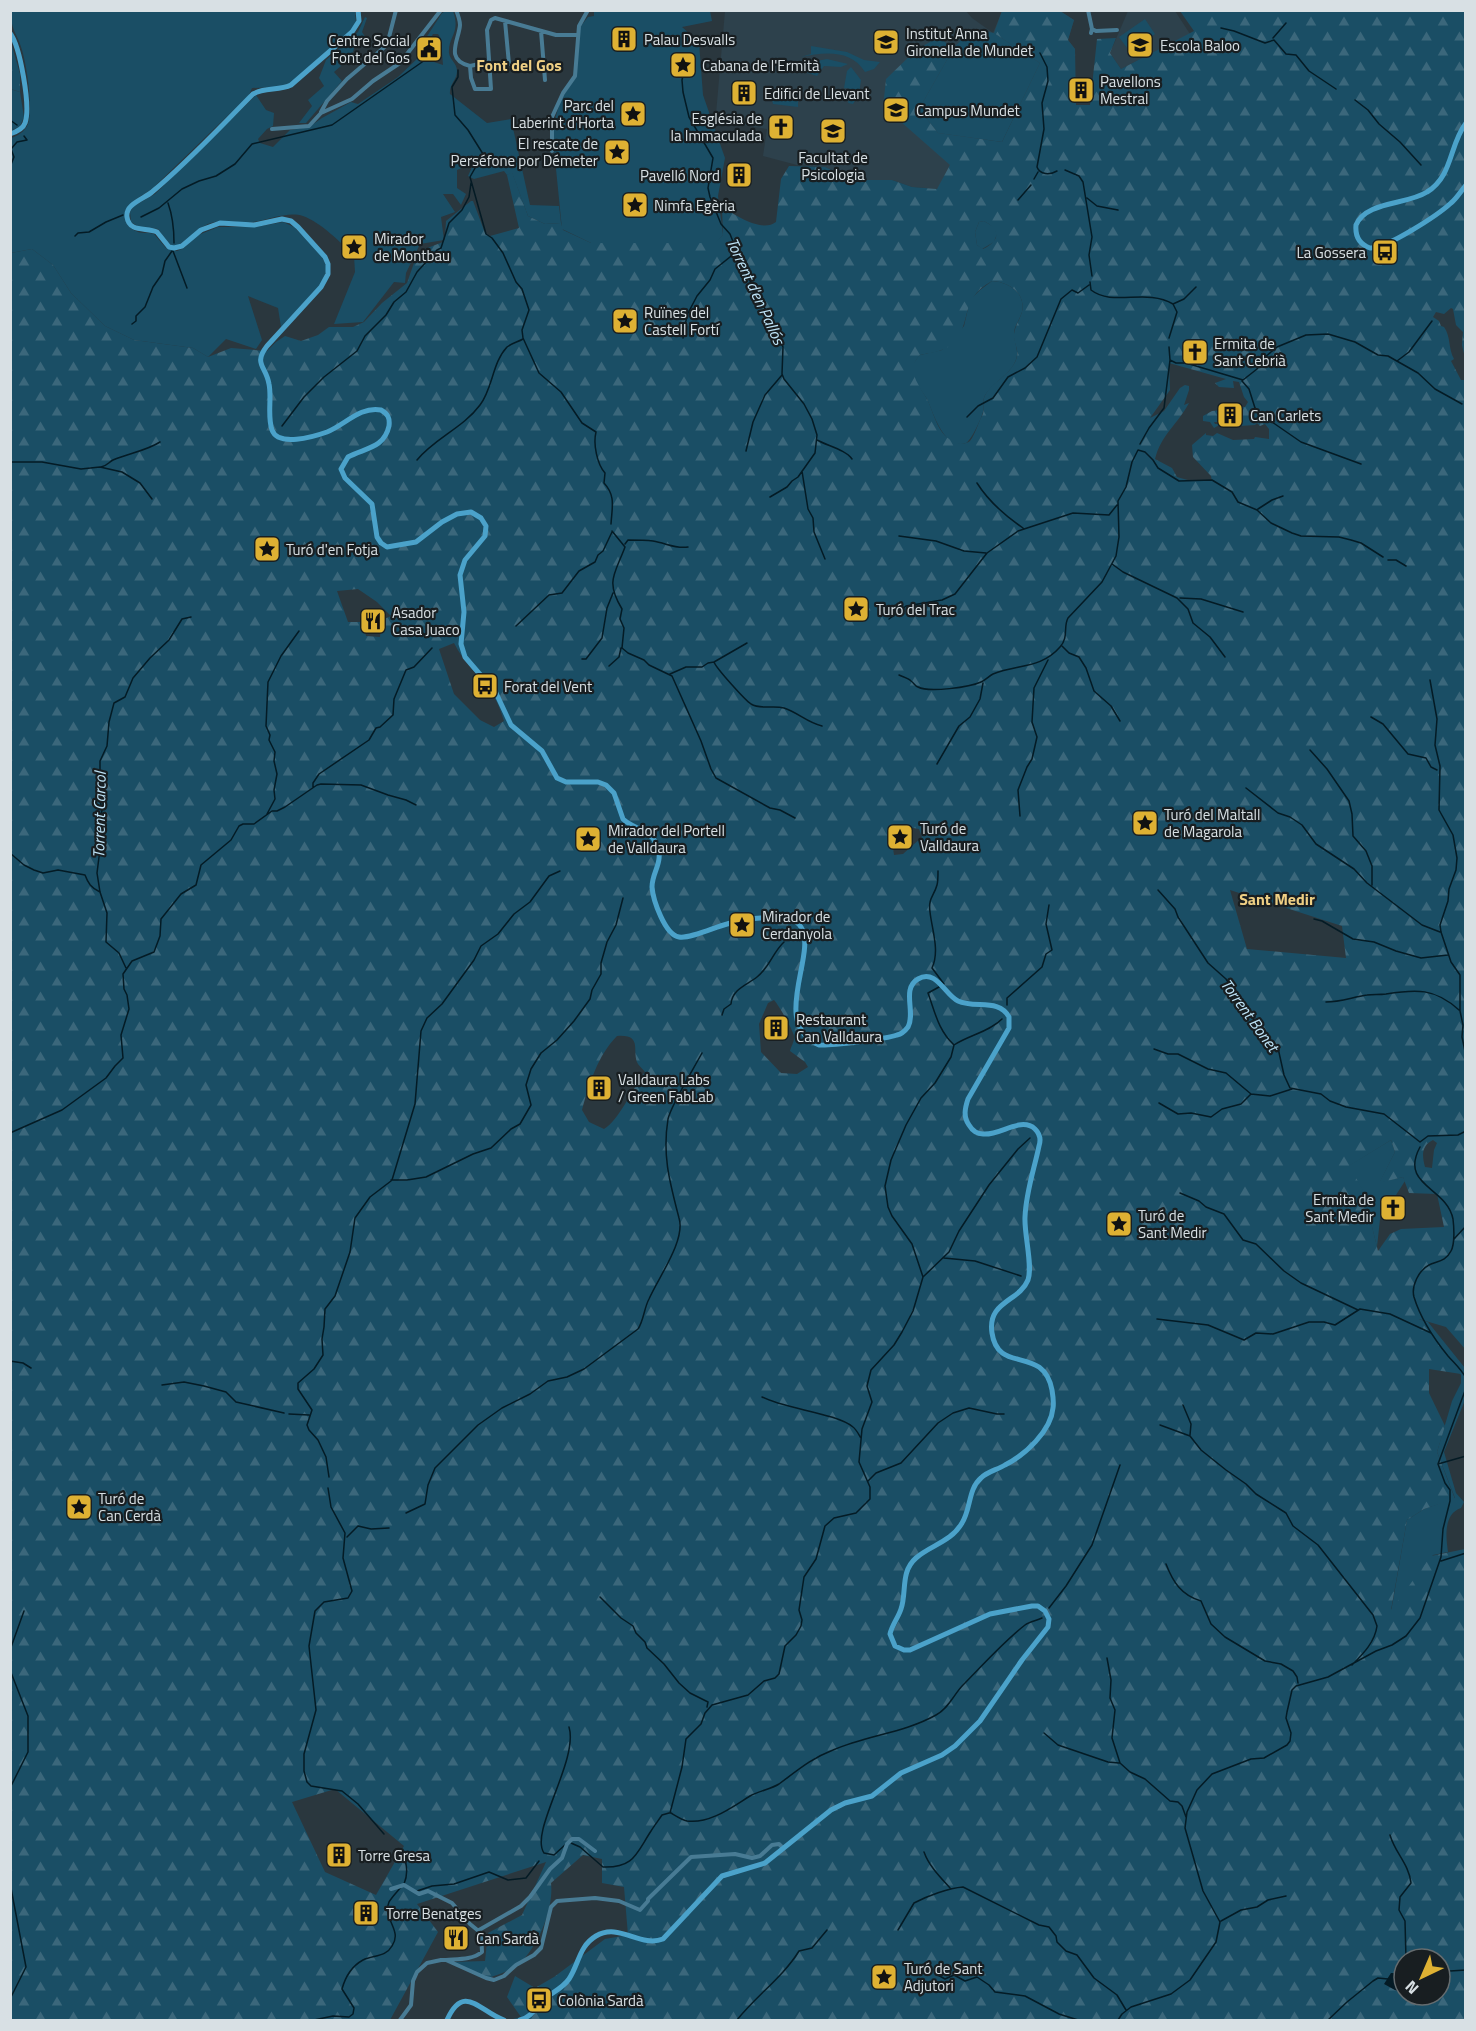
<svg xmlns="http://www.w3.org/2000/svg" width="1476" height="2031" font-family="'Titillium Web',sans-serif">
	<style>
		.built { fill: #2d414c }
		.green { fill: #1a4e65 }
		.forest { fill: url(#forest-firs); fill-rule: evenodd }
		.water { fill: url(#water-ripples) }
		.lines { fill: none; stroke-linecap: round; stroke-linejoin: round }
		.stream { stroke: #041b25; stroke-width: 1.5 }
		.street { stroke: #487b94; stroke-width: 4 }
		.secondary { stroke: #4ba2ca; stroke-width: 5 }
		.labels { text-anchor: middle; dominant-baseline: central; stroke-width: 4.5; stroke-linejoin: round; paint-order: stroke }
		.poi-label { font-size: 15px; fill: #d8e0e4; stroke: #181e21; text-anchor: start }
		.neighbourhood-label { font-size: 16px; font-weight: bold; fill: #eecf84; stroke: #181e21 }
		.water-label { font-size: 16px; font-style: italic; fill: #bee4f8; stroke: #181e21 }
	</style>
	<defs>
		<pattern id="forest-firs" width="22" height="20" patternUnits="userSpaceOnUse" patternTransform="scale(1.5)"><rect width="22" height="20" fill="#1a4e65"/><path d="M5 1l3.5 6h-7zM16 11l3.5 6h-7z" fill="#3b677b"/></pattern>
		<pattern id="water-ripples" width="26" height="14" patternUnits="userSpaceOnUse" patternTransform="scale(1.5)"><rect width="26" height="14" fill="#041b25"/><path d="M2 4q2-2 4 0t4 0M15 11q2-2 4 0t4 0" fill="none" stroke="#283c44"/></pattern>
	</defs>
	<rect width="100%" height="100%" fill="#2a373e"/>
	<!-- built -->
	<path class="built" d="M725,11H966L972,18L993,33L1002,11H1060L1074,20L1068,40L1075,49L937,189L912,187L892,180H854L825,167L797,165L763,156L767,129L723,122L716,114Z
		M1128,11H1175L1190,34L1121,69L1110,53Z"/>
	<!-- green -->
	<path class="green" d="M11,11H355L356,23L353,28L290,83L278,87L252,88L249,95L153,188C143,196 119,205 126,221C128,226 131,229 136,231C141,234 148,232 154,234L166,248L177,251L184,248L196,236L218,227H256L283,222L294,227L321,255L326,265V272L320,285L281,327L278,308L248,296L262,340L256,349L226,339L208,357L193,348L134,340L105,326L71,293L53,265L32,249L11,253V138C19,136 28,129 29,120C32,102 27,67 22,50C17,32 11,32 11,11Z
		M446,11H453C461,33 448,36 449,53C450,60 457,63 457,71C457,80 449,84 450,94L487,123L511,119L530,205L559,206L561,223L545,224L528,216L512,173L507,175L504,171L474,179L468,176L472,167L481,165L472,163L457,170V188L466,194L461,205L453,194H443L455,212L441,217L444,240L420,244L406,273L405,283L394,282L363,322L334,324L355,272L354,256C342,243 320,222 303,216C288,211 268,220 253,222C238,224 223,218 208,224C198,228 181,247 173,246C167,244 162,234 158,229L139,227L131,222L130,212L134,206L155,194L256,95L266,110L274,113L273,126L267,129L258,139L260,143L273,147L290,130L309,127L322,118L351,102L358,104L398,77L419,57L443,65L441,39L438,34H433L429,41H424L442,13Z
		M594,11H710L712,21L682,27L699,42L703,95L725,158L718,196L723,235L715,244L591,243L562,229L552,129L561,99L576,77L580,27L588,17L594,16Z
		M365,17L367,18L362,32L367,40L355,44L353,52L343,57L338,63L341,66L334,72L342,81L306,123H299L312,106L308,100L324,86L319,78L326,60L358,32Z
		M1145,19L1155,34L1130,52L1119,37Z
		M969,31H985L994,33L1040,63L1002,142L938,133L919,109L953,49Z
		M811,46L847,52L864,60L880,62L874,69L865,72C851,49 824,52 801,57L811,54Z
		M827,59L848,64L841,67L824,66L817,76L795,69L796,65Z
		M851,67L861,80L859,94L853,104L848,103L852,89L844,88L847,71Z
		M10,89L20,92L24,117L20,126L11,131Z
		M775,93L798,97V107L773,104L772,99Z
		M984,221L994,227L997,234L994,242L982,249L977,245L975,232L979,222Z
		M992,281C1009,282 1026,293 1022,312C1020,319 1014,327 1014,333C1014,345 1021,352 1014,364C1007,377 989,385 984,398C982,403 984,408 983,412C982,417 971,441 966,443C944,451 933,412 927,399C922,390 913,382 912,371C912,365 916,359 920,355L942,350L964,326L970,300L980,290Z
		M1391,1140L1395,1152L1380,1182L1403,1177L1405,1181L1396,1195L1382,1201L1377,1247L1363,1191L1348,1166Z
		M1418,1319L1428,1322L1465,1368V1400L1444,1452L1456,1493L1464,1502L1461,1508C1443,1514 1446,1538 1448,1552L1433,1555L1391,1612L1407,1520L1424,1509L1455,1498L1437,1452L1452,1401L1461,1383V1375Z"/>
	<!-- forest -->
	<path class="forest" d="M1002,11H1060L1074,20L1068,40L1075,49L1076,105H1090L1097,39L1116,38L1110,53L1121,69L1194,31L1180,11H1465V358L1462,345L1463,332L1456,325L1453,309L1451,308L1444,314L1436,312L1433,317L1439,321L1441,326L1444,327C1451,337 1448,348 1454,359L1451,361L1461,380H1466V1350L1446,1327L1419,1319L1461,1374L1429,1369V1393L1445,1426L1437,1452L1455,1499L1424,1509L1407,1520L1391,1610L1431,1556L1465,1549V2020H509L521,2017L507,1997L515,1976L535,1988L554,1977L605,1939L628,1935L624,1887L602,1883V1859L583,1855L551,1883C554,1909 538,1947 519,1964C511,1971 498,1974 489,1978L453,1962L485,1961L488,1933L522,1915L546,1862L417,1904L438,1932L390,2020H10L11,253L32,249L53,265L71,293L105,326L134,340L193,348L208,357L231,348L267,351L276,342L285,336L301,341L318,335L329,327H353L364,322L382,303L407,283L414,263L422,250L443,242L445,239L446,221L471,201H473L485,233L490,236L519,228L507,175L512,172L528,216L545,224L561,223L563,230L591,243H715L723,235L722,207C735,215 762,233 776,222L781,179L789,166L825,167L854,180H892L912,187L937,189L950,165L900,121L902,114L883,108L886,79L916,50L930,42L937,35L953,49L919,109L938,133L1002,142L1040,63L994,33ZM984,221C1001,230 1000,241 983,249L977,245L975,232L979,222ZM992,281C1009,282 1026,293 1022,312C1020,319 1015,326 1014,334C1013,346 1022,350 1014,364C1007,377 989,384 984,398C982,404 985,411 982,416C978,423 975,435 970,441C966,444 962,444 957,443C937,436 935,415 927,399C919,384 905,371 920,355C929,353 940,352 948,347C975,328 956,300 992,281ZM1169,363L1226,379L1215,383L1219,387L1234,388L1233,381L1239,382L1244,397L1248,402L1245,407L1233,406L1231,409L1212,411L1203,416V421L1210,422L1214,428L1221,424H1215L1214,422H1229V419L1237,420V417L1239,426L1255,425L1257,423L1260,426L1265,424L1269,429V439L1255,437L1254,439L1233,440L1217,433L1213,436L1206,435V433L1192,445L1193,457L1211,476L1212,481H1191L1177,477L1172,468L1155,459C1161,435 1177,425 1189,403L1184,405L1189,390V386L1185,385L1180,388L1164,411L1150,418L1170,390ZM358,589L377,602L391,616L382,620L380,637L366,636L363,622H348L337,591ZM454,643C464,663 480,676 492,694C498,702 501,712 504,721L494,727L480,720L454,694L439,649ZM903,826L919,829L922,837L903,854L894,855L891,836ZM1230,890L1342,926L1346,958L1247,949ZM774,1000C778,1004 793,1030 794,1036C795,1041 791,1046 790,1051L805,1062L808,1067L797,1074L781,1073L761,1052L759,1024L768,1003ZM617,1036C644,1034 631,1052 638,1064C640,1067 643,1069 645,1072C634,1086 618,1122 604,1129L589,1122L582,1110C589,1084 598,1055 617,1036ZM1391,1140L1395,1152L1379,1183L1403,1177L1409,1193L1437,1194L1444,1227L1401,1229L1390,1234L1378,1251L1363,1190L1349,1166ZM1433,1140L1437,1143L1434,1150L1432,1168L1425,1167C1422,1156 1421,1146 1433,1140ZM335,1789L404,1846L376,1895L325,1872L292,1802ZM1404,1959H1440V1995H1404V1992L1395,1990L1385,1984L1391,1973H1396L1404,1978Z
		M10,39L20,74V92L11,89Z"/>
	<!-- water -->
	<path class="water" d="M1391,1973H1396L1404,1978V1992L1395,1990L1384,1984Z"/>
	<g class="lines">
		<!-- stream -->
		<path class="stream" d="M1221,28L1234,31L1265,43L1274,40L1286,54L1296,55L1309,71L1336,89
			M1273,38L1286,23
			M1040,53L1047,67L1048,81L1042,103L1044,129L1037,167C1040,175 1050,175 1057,171
			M686,67L689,62L688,54
			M458,70V77L452,87L455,115L468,130L483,154L470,177L486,234L492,238L503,253L516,282L522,289L529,310L522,330L523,338L539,373L561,392L582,423L596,432C593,444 597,464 605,473L604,483C616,496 612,507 611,524
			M684,71L682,80L683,92L689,117L713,158L708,188L710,197L721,224L730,234L734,244L735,253L743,263L756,296L771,317L783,347L782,374L784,379L804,404L812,419L817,435L815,453L798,477L792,481L787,487L770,497
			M1355,100L1368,110L1379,124L1400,142L1421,165
			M10,120L17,125
			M10,167L14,157L11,149L17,142L27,140L24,136
			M1065,170L1079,176L1083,182L1092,237L1089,255L1092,276
			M1034,179L1038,172
			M1087,198L1097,206L1118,210
			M1018,200L1031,185
			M168,203C172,214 174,231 174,243
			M141,217L159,208L182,189L199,181L216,176L235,164L252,144L332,125L425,60
			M75,236L78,233L89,232L106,222L123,215
			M173,251L187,288
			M1090,282L1091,290C1113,307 1146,288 1173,304L1177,312L1169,338
			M1173,304L1184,299L1196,287
			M132,324L136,321V316L145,307L153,287L162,274L165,261L172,251
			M683,338L687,315L697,296L710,280L715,269L735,253
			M1170,360L1176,363H1186L1243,380L1257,369L1265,357L1277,347L1306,335L1328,334L1355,342L1378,355L1388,356L1418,373L1435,389L1462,404
			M1397,361L1409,352L1432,321
			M1242,381L1249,389L1255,408L1272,422L1301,442L1361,464
			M967,417L978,406L993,398L1008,377L1025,368L1037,357L1061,299L1072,290L1078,293L1089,285
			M282,426L304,397L324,377L357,351L365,336L386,315L394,302L406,292L417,272L437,250L441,248L449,223L462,210L469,197L471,183
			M817,440C828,446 846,450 852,459
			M1140,444L1149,428L1164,408L1170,360L1169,347
			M746,451L753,422L765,395L782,375
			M417,460C435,438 463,428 480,405C493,388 492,363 507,347C512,343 518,342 523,339
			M10,462H42L81,469L100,467L122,472L140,483L152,499
			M101,467C107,466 109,462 113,460C129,453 146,451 160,442
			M802,471L808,509L813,518L814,532L825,559
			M977,483C989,502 1004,515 1023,528
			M1258,509L1272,500L1283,496
			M612,531L625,547C615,574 605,581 622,609L620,619L624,628L622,648L628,653L644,660L649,665L672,676L701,741L711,769L716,778L770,808L780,810L795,818
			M899,536L936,541L964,551L986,553
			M625,544L628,540C636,540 645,540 653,541C666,543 675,549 688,547
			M1388,560H1396L1406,566
			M1112,564L1123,572L1177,598L1188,609L1193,623L1210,637L1225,657
			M1180,598L1201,599L1243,612
			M889,619L906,606L942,600L955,594L987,553L1018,531L1073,513L1109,515L1117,505
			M516,626L549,595L562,593L579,571L595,562L598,555L603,551L612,532
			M1062,646L1069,653L1079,657L1086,668L1094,691L1111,706L1120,721
			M582,659H586L602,638L607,608L613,593
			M714,662L747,643
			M609,666L619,657L621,648
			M670,674L686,667H702L708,663L714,662C716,668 745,700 751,704C761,710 773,705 784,708C797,712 808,723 822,726
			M899,675C903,677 908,678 911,681C914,683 915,686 918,687C929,693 970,687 981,682C986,680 989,676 993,674C1017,664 1041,669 1060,647C1069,637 1063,627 1068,618L1102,582L1116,556L1119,537L1118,501L1126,487L1132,462L1138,450L1145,452L1153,460L1158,468L1179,481L1212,480L1232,492L1238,502L1257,510L1271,523L1292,533L1301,536L1339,537L1351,540L1361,543L1383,557
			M1430,680L1437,719L1435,745L1440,766L1439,810L1453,835L1457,858L1456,870L1449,889L1448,901L1440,925L1441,932L1451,962L1460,975V1011L1463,1025L1462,1037L1466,1056
			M1371,717L1383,724L1408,754L1426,758L1431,767L1437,770
			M1310,750L1327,769L1349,801L1352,814L1353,836L1366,851L1372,866V885
			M937,764L959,726L970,717L980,699L983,683
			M313,787V783L319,774L369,740L376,728L380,727L393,715L394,699L406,670L414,667L432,648
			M1246,788L1278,813L1290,817L1302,825L1316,844L1354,869L1367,883L1422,925L1440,932
			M267,814L275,799L274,790L277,774L274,761L275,752L269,740L270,735L266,726L268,682L281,656L299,631
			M1020,816L1018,790L1027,767L1032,759L1037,737L1032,722L1034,688L1048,660
			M10,853L24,865L34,870L43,873L58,870L85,875C88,883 91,888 100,892
			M938,871C938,875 938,882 937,885C934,896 928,898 930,912C932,930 940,951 932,968L944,984
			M1158,890L1175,909L1178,917L1208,963L1226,979L1254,1020L1263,1036L1278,1048L1284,1075L1290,1088L1321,1094L1330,1101L1346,1107L1384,1114L1420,1142L1428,1136L1458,1135L1466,1131
			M1314,919L1322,921L1353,939L1374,942L1396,951L1421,958L1448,955
			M126,968L119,953L106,942L107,913L100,892L97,873L99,857L102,848L98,833L102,810L100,800V761L107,746L109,722L114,703L125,697L133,678L150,658L169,640L182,619L191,617
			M939,987L928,993C935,1012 938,1030 954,1045
			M1326,1002C1340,1002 1353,997 1367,995C1373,994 1379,995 1386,994C1416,989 1435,988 1459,1010
			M1007,1005V998L1042,967L1046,954L1052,950L1046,924L1049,905
			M722,1015L724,1009L731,1004C732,989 747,985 757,977C769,968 773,952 784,942
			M1154,1049L1168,1054H1178L1208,1069L1226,1073L1251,1094
			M1159,1103L1178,1114L1191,1113L1211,1117L1222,1109L1241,1104L1251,1094L1270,1096L1292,1089
			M10,1133L62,1110L106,1078L115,1066L123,1058L121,1035L129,1009L127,995L124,989L123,974L132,961L154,952L160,936L161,919L181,894L196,885L201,865L231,840L239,826L243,824H254L272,811H277L285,807L317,785L321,784L361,785L388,795L406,800L416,805
			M1420,1147C1399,1186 1447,1187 1453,1219C1454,1227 1455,1244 1451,1251C1446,1261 1438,1261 1429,1265C1419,1270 1411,1286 1414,1297C1420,1317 1435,1340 1448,1356C1455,1364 1461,1369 1466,1378
			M391,1180H407L426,1177L473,1154L491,1148L511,1129L520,1124L531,1105L526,1085L531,1069L541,1053L557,1040L574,1021L590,999L592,990L601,974V963L607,942L616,925L623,898
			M392,1180L415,1104L421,1031L427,1018L442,1004L474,960L481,946L498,934L514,914L530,902L549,876L560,871
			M1180,1193L1199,1201L1206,1207L1224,1214L1243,1240L1256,1244L1284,1271L1301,1283L1358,1310
			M1454,1239L1466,1226
			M944,1258L975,1261L1021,1276
			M923,1277L912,1244L892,1216L888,1207L885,1186L891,1160L906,1125L921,1098L935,1083L951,1057L954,1045C969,1035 989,1032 1002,1019
			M1157,1319L1208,1325L1244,1340L1256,1333L1273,1334L1309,1322H1324L1335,1325L1360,1309L1390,1314L1431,1333
			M10,1361L23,1363L31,1368
			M162,1385L184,1382L204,1386L226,1392L236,1402L284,1413
			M762,1397C785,1409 836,1413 853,1427C856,1429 859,1435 861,1438
			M1183,1405L1191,1424L1190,1435
			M289,1414L309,1415
			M1160,1425L1190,1436L1201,1450L1226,1470L1246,1484L1256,1494L1286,1513L1293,1526L1318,1545L1373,1615L1377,1626C1375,1642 1363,1654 1352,1665
			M1438,1464L1466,1456
			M329,1477L326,1457L318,1440L309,1430L307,1425L312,1410L298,1389V1383L314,1369L323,1355L322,1339L324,1327L325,1309L335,1296L350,1252L355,1218L370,1197L391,1181
			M868,1481L876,1473L901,1463L938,1423L953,1413L969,1408L997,1414H1004
			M328,1488L331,1507L345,1533L343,1558L352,1591L348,1598L324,1602L315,1611L309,1646L316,1710L304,1754V1771L307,1782L311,1786L342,1791L358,1804L384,1834
			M406,1513L425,1504L428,1485L435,1468L478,1425L502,1408L530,1394L548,1381L567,1377L584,1369L638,1329C644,1320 644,1308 649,1299C658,1278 686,1240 679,1218C670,1183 662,1156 668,1119C671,1105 694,1068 702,1053
			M347,1537L358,1526L371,1529L389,1528
			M1441,1561L1466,1553
			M1166,1564C1173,1582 1181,1595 1201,1601L1211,1624L1225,1637L1265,1661L1281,1664L1293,1671L1297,1677L1298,1683
			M600,1597L621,1618L633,1626L636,1633L645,1642L647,1648L664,1664L679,1683L690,1693L708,1702L707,1707
			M1049,1608L1066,1586L1092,1545L1120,1465
			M10,1650L24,1611
			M1107,1658L1111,1680L1110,1698L1115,1710L1112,1738L1120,1763L1130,1772L1145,1779L1170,1801L1178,1802L1182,1806L1186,1817
			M10,1670L28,1716V1752L10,1788
			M1044,1733L1058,1745L1108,1762L1119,1763
			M670,1813L682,1767L686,1739L701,1724L705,1713L712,1705L748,1695L764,1681L775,1678L779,1674L785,1646L796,1635L801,1626L802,1620L799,1610L804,1577L816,1559L825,1526L834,1518L856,1513L870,1499V1487L859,1462L862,1429L872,1402L867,1386L871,1370L894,1345L902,1332L913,1311L923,1277L949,1252L959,1231L989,1185L1018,1149L1030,1138
			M671,1813C676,1816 682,1820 687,1821C710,1824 732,1807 750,1796C759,1791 771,1789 779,1784C798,1770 810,1759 833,1750C867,1735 904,1733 936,1715C949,1708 954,1694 963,1685C983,1665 1003,1642 1025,1625C1030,1621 1036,1621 1042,1618
			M1390,1835C1395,1853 1409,1864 1411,1883L1400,1897L1399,1910L1405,1921L1406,1959
			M571,1843L580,1847L603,1867C634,1868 636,1854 651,1831C654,1826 658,1821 662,1815L669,1813
			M403,1851C406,1863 409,1872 404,1884
			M924,1852C929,1866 940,1877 950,1888
			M544,1853L554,1855L566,1844
			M544,1853C529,1832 579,1760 569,1727
			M10,1883L26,1967L10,1999
			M417,1891L432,1886L454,1884L489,1872L508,1880L526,1878L539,1861
			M1221,1921L1241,1910L1257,1907L1268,1900L1286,1896
			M898,1930L914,1903C927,1896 949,1888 963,1887L1039,1925L1049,1927L1056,1936L1057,1942L1066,1951L1077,1955L1094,1978L1117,1995L1126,2010
			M936,1974L945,1979L954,1975L965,1981L977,1977L989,1985L995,1992L1025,1996L1059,2014L1078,2020
			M1440,1975L1450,1971L1466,1970
			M314,2020L333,2016L349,2017L353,2014L354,2008L342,1989C345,1978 352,1966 363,1960C374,1955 386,1957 392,1946C403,1930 382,1919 389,1902C392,1897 397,1892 401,1887
			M737,2020C756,1996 783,1977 799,1951L812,1948L827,1930
			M1118,2020L1122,2014L1131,2007L1171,1994L1190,1980L1216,1942L1220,1922L1203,1891L1185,1828L1187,1812L1197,1790L1212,1774L1251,1759L1264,1758L1287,1745L1290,1741L1291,1733L1286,1718L1287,1712L1292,1690L1296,1686L1328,1677L1376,1651L1392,1645L1406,1636L1420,1618L1441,1557L1443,1529L1450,1501V1490L1445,1483L1438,1464L1466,1388
			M1328,2020L1347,2002L1373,1981L1378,1978L1388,1979"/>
		<!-- street -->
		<path class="street" d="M456,10C458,15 460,20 460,25C459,40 444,60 470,66
			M1088,10L1092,29L1091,33
			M505,21L509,64
			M1092,29L1096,31L1117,30
			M541,31L545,80
			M470,66L471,78L475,89H491L487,30L491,20L495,18L556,35H578
			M470,66L488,62
			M321,112L327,101L347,79L387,45L396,10
			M272,129L309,126L321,113L352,99L373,81L400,63L441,10
			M552,151V117L563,93L575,76L579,26L588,10
			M1380,247L1386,261
			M391,1889L404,1885L419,1894L428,1891L452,1903L470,1924L481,1933L482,1952C472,1960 458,1959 446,1960
			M479,1930L521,1906L530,1897L550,1869L562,1858L567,1844L572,1839H579L595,1851
			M400,2020L411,2005L413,1981L417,1972L427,1963L441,1960H446L486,1978L494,1980L504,1976L516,1965L534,1955L541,1948L551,1907L557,1901L595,1898L619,1901L640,1910L648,1901V1899L691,1857L735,1854L752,1858L760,1856L772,1845L779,1844L783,1848"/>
		<!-- secondary -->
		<path class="secondary" d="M358,10L359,21L352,32L291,85C279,91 265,87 253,94C220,127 188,162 152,192C144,199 125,204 127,217C129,233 147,227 157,232L169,247L174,248L182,246L201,230L220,223L254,225L282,219L291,221L298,227L325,257L328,264V274L321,287L267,346C253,364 266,366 269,384C272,398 267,416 272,430C278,447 313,437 327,432C345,425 360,406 381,410C388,414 390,418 389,426C384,449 364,448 348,457L341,469L345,478L372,504L377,537L381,543L387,547L416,542L442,522L457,514L471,512L481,518L486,526L485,536L465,560L460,575L464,612L461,644L465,657L496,693L511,725L542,751L557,778L566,782H598L606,785L614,793L623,819C633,829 649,829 656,843C665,862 652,871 652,887C653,900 665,935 679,937C690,939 715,927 727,924C743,919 792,911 801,927C818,954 769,1024 819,1045C830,1046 886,1039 897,1035C902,1034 905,1031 908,1027C916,1012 901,989 918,979C936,968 945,995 958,1001C975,1009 999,998 1009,1017V1028L968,1099C965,1108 963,1117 969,1125C972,1130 977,1134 983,1134C1000,1136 1021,1116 1035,1129C1040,1134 1041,1140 1039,1146C1034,1170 1026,1192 1025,1217C1024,1234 1033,1266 1028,1280C1019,1302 987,1301 992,1333C998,1375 1043,1344 1052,1390C1053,1396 1054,1402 1053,1408C1051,1431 1025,1455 1005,1465C997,1470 988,1471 981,1478C968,1489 971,1509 962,1523C951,1542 931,1545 916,1558C900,1572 907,1592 901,1609C898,1618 892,1625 890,1634L895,1646L904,1650H910L990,1614L1032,1606H1038L1045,1611L1049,1619L1048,1627L1022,1660L980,1721L955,1746L942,1755L901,1773L872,1796L845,1803L831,1810L765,1863L722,1876L663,1939C640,1948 619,1922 596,1936C579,1946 579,1964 569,1979C563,1988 553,1992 544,1999C536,2007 532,2017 520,2020
			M10,33C20,46 31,107 25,123C23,129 16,132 10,134
			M1466,123C1449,145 1453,176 1427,192C1407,205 1366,201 1356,225C1355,236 1359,244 1370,248C1386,249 1438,215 1451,203C1457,198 1461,191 1466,185
			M447,2020C464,1982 480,2012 504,2020"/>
	</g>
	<!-- icons -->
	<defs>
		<symbol id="building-square" viewBox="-11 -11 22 22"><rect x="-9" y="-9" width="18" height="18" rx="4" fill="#deb133" stroke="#181e21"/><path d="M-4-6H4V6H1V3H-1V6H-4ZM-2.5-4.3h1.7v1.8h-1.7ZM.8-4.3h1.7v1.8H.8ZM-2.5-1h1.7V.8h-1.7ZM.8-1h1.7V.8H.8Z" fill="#111"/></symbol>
		<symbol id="school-square" viewBox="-11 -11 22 22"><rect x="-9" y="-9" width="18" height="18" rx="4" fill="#deb133" stroke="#181e21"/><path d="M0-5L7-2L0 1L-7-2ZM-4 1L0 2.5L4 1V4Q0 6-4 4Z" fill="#111"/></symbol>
		<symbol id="civic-square" viewBox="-11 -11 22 22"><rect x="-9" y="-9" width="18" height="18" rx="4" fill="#deb133" stroke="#181e21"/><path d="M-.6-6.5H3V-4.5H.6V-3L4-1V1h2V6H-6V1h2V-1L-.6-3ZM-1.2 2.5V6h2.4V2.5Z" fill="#111"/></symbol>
		<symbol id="sight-square" viewBox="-11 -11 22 22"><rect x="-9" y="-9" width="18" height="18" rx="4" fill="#deb133" stroke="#181e21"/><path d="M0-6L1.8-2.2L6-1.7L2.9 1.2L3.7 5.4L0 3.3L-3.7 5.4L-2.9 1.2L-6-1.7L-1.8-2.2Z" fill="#111"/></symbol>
		<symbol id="university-square" viewBox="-11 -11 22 22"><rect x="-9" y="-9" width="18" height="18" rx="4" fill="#deb133" stroke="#181e21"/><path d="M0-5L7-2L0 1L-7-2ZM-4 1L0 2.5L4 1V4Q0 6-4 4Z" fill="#111"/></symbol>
		<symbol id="church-square" viewBox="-11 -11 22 22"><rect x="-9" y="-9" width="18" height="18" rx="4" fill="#deb133" stroke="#181e21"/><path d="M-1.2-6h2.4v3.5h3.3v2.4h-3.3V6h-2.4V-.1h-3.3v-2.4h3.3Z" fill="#111"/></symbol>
		<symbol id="bus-square" viewBox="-11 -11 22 22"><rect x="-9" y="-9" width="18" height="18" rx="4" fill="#deb133" stroke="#181e21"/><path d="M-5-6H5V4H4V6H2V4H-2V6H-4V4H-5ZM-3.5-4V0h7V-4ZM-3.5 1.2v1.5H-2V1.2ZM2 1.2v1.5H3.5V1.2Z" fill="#111"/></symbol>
		<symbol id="restaurant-square" viewBox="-11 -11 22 22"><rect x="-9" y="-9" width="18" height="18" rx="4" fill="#deb133" stroke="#181e21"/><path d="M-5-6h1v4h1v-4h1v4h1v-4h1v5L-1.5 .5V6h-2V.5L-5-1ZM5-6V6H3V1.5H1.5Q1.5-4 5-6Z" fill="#111"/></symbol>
	</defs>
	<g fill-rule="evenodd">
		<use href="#building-square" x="609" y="24" width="30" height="30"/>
		<use href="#school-square" x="871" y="27" width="30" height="30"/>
		<use href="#school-square" x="1125" y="30" width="30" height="30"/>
		<use href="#civic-square" x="414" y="34" width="30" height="30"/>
		<use href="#sight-square" x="668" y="50" width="30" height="30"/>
		<use href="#building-square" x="1066" y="75" width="30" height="30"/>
		<use href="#building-square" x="729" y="78" width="30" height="30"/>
		<use href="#university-square" x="881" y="95" width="30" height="30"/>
		<use href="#sight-square" x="618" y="99" width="30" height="30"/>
		<use href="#church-square" x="766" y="112" width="30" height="30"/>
		<use href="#university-square" x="818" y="116" width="30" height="30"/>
		<use href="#sight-square" x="602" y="137" width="30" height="30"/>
		<use href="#building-square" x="724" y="160" width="30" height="30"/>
		<use href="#sight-square" x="620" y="190" width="30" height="30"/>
		<use href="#sight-square" x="339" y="232" width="30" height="30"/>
		<use href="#bus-square" x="1370" y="237" width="30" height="30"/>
		<use href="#sight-square" x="610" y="306" width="30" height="30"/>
		<use href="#church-square" x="1180" y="337" width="30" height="30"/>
		<use href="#building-square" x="1215" y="400" width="30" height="30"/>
		<use href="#sight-square" x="252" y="534" width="30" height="30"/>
		<use href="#sight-square" x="841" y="594" width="30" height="30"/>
		<use href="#restaurant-square" x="358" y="606" width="30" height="30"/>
		<use href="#bus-square" x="470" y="671" width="30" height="30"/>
		<use href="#sight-square" x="1130" y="808" width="30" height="30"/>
		<use href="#sight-square" x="885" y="822" width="30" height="30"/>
		<use href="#sight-square" x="573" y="824" width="30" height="30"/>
		<use href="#sight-square" x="727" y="910" width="30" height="30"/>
		<use href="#building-square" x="761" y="1013" width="30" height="30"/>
		<use href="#building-square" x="584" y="1073" width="30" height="30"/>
		<use href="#church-square" x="1378" y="1193" width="30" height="30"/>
		<use href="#sight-square" x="1104" y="1209" width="30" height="30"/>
		<use href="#sight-square" x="64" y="1492" width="30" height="30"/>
		<use href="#building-square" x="324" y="1840" width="30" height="30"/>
		<use href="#building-square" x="351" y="1898" width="30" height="30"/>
		<use href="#restaurant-square" x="441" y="1923" width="30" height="30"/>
		<use href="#sight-square" x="869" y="1962" width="30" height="30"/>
		<use href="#bus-square" x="524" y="1985" width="30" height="30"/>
	</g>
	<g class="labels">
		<!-- poi labels -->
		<g class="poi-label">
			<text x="906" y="33">Institut Anna<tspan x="906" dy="17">Gironella de Mundet</tspan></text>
			<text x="644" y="39">Palau Desvalls</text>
			<text x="410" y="40" text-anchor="end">Centre Social<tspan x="410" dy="17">Font del Gos</tspan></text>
			<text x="1160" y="45">Escola Baloo</text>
			<text x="702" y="65">Cabana de l'Ermità</text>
			<text x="1100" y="81">Pavellons<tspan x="1100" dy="17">Mestral</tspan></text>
			<text x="764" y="93">Edifici de Llevant</text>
			<text x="614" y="105" text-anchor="end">Parc del<tspan x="614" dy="17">Laberint d'Horta</tspan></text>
			<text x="916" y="110">Campus Mundet</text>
			<text x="762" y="118" text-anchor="end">Església de<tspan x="762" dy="17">la Immaculada</tspan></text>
			<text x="598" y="143" text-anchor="end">El rescate de<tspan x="598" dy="17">Perséfone por Démeter</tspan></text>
			<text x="833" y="157" text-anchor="middle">Facultat de<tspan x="833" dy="17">Psicologia</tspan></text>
			<text x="720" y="175" text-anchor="end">Pavelló Nord</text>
			<text x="654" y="205">Nimfa Egèria</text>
			<text x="374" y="238">Mirador<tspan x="374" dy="17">de Montbau</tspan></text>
			<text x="1366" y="252" text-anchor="end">La Gossera</text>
			<text x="644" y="312">Ruïnes del<tspan x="644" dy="17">Castell Fortí</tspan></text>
			<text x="1214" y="343">Ermita de<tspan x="1214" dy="17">Sant Cebrià</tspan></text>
			<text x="1250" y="415">Can Carlets</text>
			<text x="286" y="549">Turó d'en Fotja</text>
			<text x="876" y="609">Turó del Trac</text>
			<text x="392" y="612">Asador<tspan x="392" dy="17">Casa Juaco</tspan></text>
			<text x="504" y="686">Forat del Vent</text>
			<text x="1164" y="814">Turó del Maltall<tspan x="1164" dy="17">de Magarola</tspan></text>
			<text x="920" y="828">Turó de<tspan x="920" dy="17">Valldaura</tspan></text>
			<text x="608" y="830">Mirador del Portell<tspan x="608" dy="17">de Valldaura</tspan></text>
			<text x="762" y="916">Mirador de<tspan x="762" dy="17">Cerdanyola</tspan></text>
			<text x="796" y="1019">Restaurant<tspan x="796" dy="17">Can Valldaura</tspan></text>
			<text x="618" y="1079">Valldaura Labs<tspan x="618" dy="17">/ Green FabLab</tspan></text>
			<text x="1374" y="1199" text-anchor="end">Ermita de<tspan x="1374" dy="17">Sant Medir</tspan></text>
			<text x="1138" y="1215">Turó de<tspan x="1138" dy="17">Sant Medir</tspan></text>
			<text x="98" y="1498">Turó de<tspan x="98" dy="17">Can Cerdà</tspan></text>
			<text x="358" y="1855">Torre Gresa</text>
			<text x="386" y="1913">Torre Benatges</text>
			<text x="476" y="1938">Can Sardà</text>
			<text x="904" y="1968">Turó de Sant<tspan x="904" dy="17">Adjutori</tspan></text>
			<text x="558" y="2000">Colònia Sardà</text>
		</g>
		<!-- neighbourhood labels -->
		<g class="neighbourhood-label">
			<text x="519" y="65">Font del Gos</text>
			<text x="1277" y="899">Sant Medir</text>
		</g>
		<!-- water labels -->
		<g class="water-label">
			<text transform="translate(756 291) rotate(65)">Torrent d'en Pallós</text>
			<text transform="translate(99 815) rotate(-89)">Torrent Carcol</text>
			<text transform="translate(1250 1015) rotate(54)">Torrent Bonet</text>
		</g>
	</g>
	<!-- border -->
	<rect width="1476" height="2031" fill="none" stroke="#d8e0e4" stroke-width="24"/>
	<!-- north arrow -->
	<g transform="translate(1422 1977) rotate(224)"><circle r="28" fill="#181e21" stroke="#656c6f" stroke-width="1.5"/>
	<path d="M0-4.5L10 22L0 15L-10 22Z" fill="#deb133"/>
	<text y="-9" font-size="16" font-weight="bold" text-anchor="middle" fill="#d8e0e4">N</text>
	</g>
</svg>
